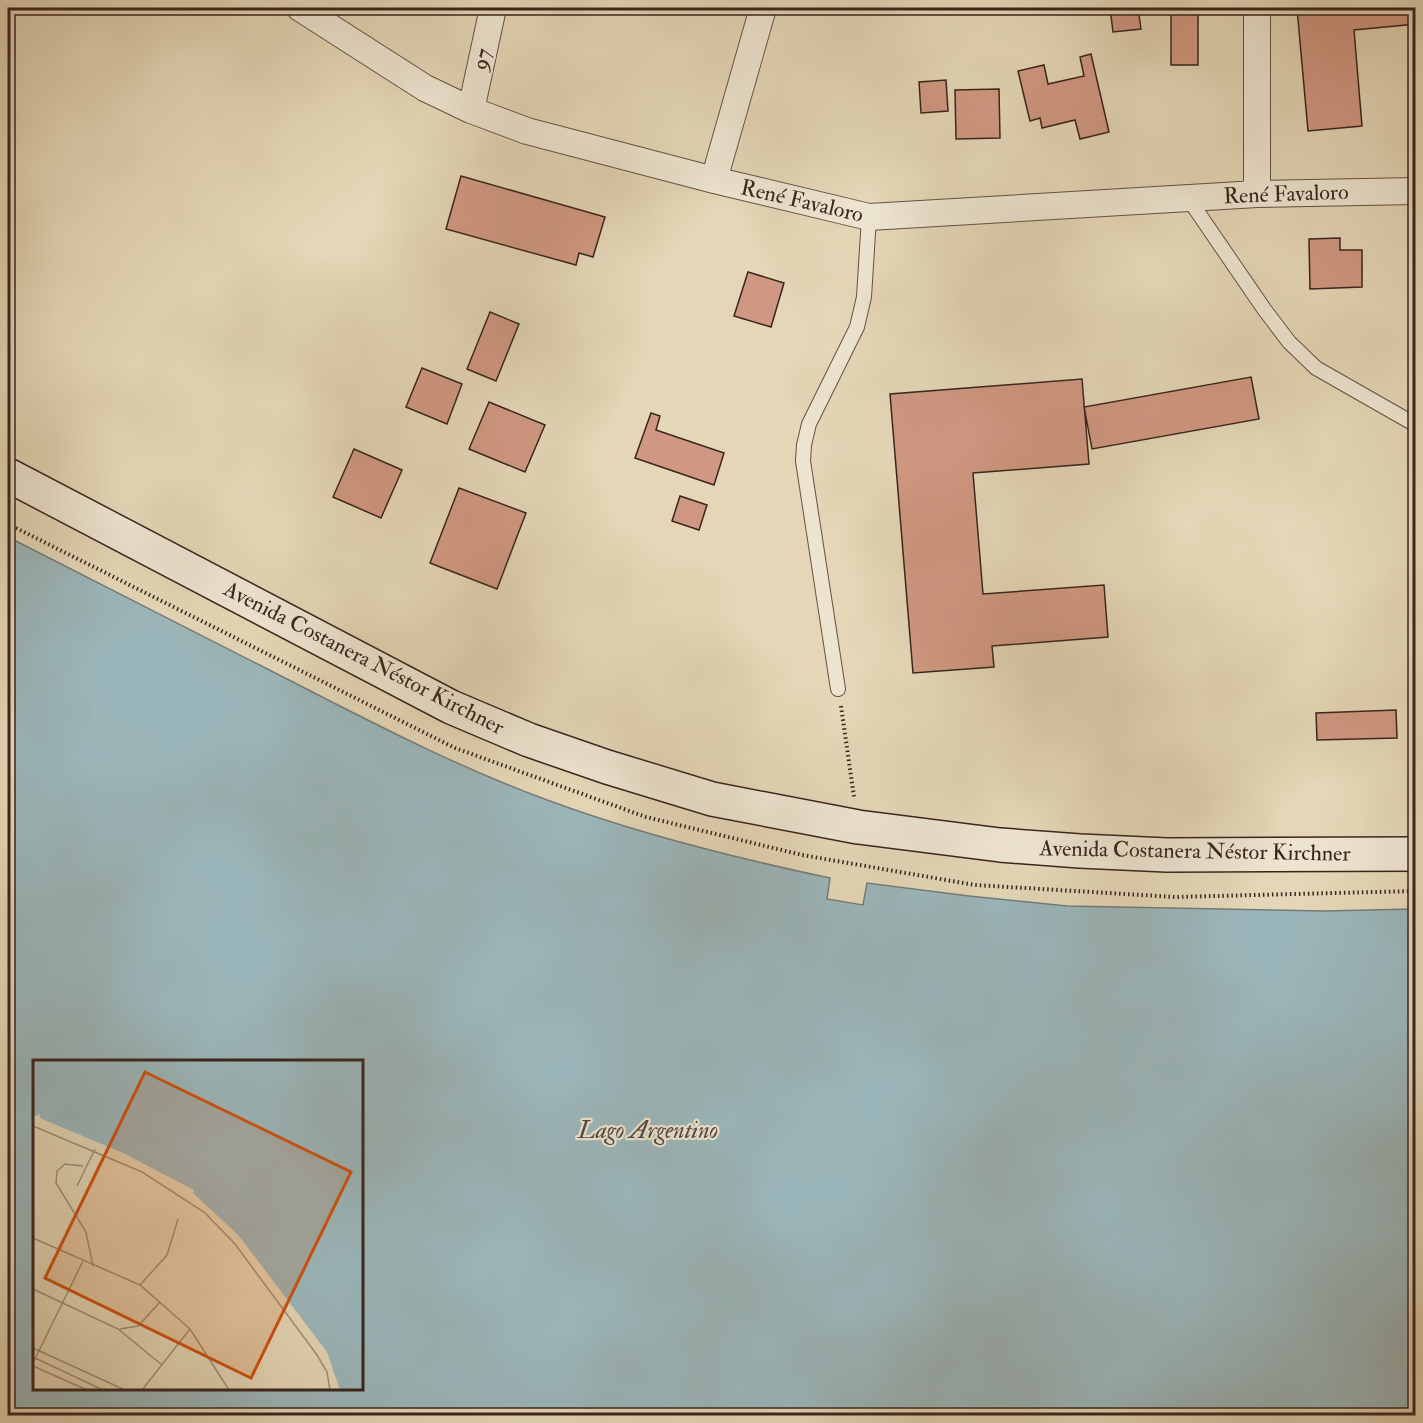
<svg xmlns="http://www.w3.org/2000/svg" width="1423" height="1423" font-family="'IM FELL Double Pica',serif">
	<style>
		.water { fill: #9bb6ba; stroke: #747c7c; stroke-width: 1.5; fill-rule: evenodd }
		.building { fill: #d09882; stroke: #39251e; stroke-width: 1.5 }
		.lines { fill: none; stroke-linecap: round; stroke-linejoin: round }
		.lane-casing { stroke: #645144; stroke-width: 16 }
		.street-casing { stroke: #645144; stroke-width: 28 }
		.secondary-casing { stroke: #39251e; stroke-width: 36 }
		.path { stroke: #39251e; stroke-width: 4; stroke-dasharray: 1.5 3; stroke-linecap: butt }
		.lane { stroke: #ede4d0; stroke-width: 14 }
		.street { stroke: #ede4d0; stroke-width: 26 }
		.secondary { stroke: #ede4d0; stroke-width: 33 }
		.labels { text-anchor: middle; dominant-baseline: central; stroke-width: 4.5; stroke-linejoin: round; paint-order: stroke }
		.street-label { font-size: 22px; fill: #39251e; stroke: #ede4d0 }
		.water-label { font-size: 24px; font-style: italic; fill: #524945; stroke: #ede4d0 }
		.inset-road { fill: none; stroke: #a08f79; stroke-width: 1.5 }
		.view { fill: #ce510f; fill-opacity: 0.15; stroke: #ce510f; stroke-width: 3 }
		.inset-edge { fill: none; stroke: #39251e; stroke-width: 3 }
	</style>
	<rect width="100%" height="100%" fill="#e4d6b6"/>
	<filter id="stains"><feTurbulence type="fractalNoise" baseFrequency=".00333" numOctaves="4"/><feColorMatrix values="0 0 0 0 .2 0 0 0 0 .09 0 0 0 0 .02 0 0 0 .5 -.17"/></filter>
	<radialGradient id="worn" r=".72"><stop offset=".6" stop-color="#630" stop-opacity="0"/><stop offset="1" stop-color="#630" stop-opacity=".3"/></radialGradient>
	<!-- water -->
	<path class="water" d="M8,537C101,585 194,632 287,679C373,723 459,768 550,801C642,835 735,858 830,878L827,899L863,905L867,883L969,896L1067,906L1325,911L1415,909V1415H8ZM34,1062H362V1388H34Z"/>
	<!-- building -->
	<path class="building" d="M982,8H1013L1014,10L982,11Z
		M1110,8H1138L1141,29L1113,32Z
		M1297,8H1416V24L1354,30L1362,126L1308,131Z
		M1171,9H1198V65H1171Z
		M1091,54L1109,132L1080,139L1075,120L1042,128L1040,118L1030,121L1018,71L1044,65L1048,84L1084,76L1080,57Z
		M946,80L948,111L921,113L919,82Z
		M999,89L1000,138L956,139L955,90Z
		M461,176L605,217L593,257L579,253L576,265L446,229Z
		M1340,238V250H1362V287L1310,289L1309,239Z
		M748,272L784,283L771,327L734,316Z
		M490,312L519,324L496,381L467,369Z
		M422,368L462,384L447,424L406,407Z
		M1251,377L1259,419L1092,449L1084,407Z
		M1082,379L1089,464L973,473L983,594L1104,585L1108,637L992,646L994,667L913,673L890,394Z
		M489,402L545,425L525,472L469,449Z
		M651,413L660,416L656,430L724,453L714,485L635,458Z
		M354,449L402,470L381,518L333,497Z
		M459,488L526,513L497,589L430,563Z
		M680,496L707,505L699,530L672,521Z
		M1396,710L1397,738L1317,740L1316,713Z"/>
	<g class="lines">
		<defs>
			<path id="lane" d="M1188,198L1264,309L1289,342L1316,368L1416,425
				M838,689L803,461L804,445L809,424L857,327L864,297L869,217"/>
			<path id="street" d="M300,8L425,88L471,110L527,131L714,180L869,217L1257,194L1416,191
				M471,110L493,8
				M714,180L763,8
				M1257,194V8"/>
			<path id="secondary" d="M8,475L451,707L529,740L607,767L712,799L858,827L1000,845L1080,851L1167,855L1416,854"/>
		</defs>
		<!-- lane casing -->
		<use href="#lane" class="lane-casing"/>
		<!-- street casing -->
		<use href="#street" class="street-casing"/>
		<!-- secondary casing -->
		<use href="#secondary" class="secondary-casing"/>
		<!-- path -->
		<path class="path" d="M8,524L455,748L646,817L802,855L975,885L1175,897L1416,891
			M841,706L854,797"/>
		<!-- lane -->
		<use href="#lane" class="lane"/>
		<!-- street -->
		<use href="#street" class="street"/>
		<!-- secondary -->
		<use href="#secondary" class="secondary"/>
	</g>
	<g class="labels">
		<!-- street labels -->
		<g class="street-label">
			<text transform="translate(482 59) rotate(-78)">97</text>
			<text transform="translate(1286 194) rotate(-2)">René Favaloro</text>
			<text transform="translate(802 201) rotate(13)">René Favaloro</text>
			<text transform="translate(364 658) rotate(27)">Avenida Costanera Néstor Kirchner</text>
			<text transform="translate(1195 851) rotate(1)">Avenida Costanera Néstor Kirchner</text>
		</g>
		<!-- water labels -->
		<g class="water-label">
			<text x="648" y="1130">Lago Argentino</text>
		</g>
	</g>
	<!-- overview -->
	<g transform="translate(33 1060)">
		<rect width="330" height="330" fill="#e4d6b6"/>
		<path d="M0,0H330V330H307L294,292L206,176L160,133L161,130L90,93L7,58V54L0,57Z" fill="#9bb6ba"/>
		<path class="inset-road" d="M0,66L109,112L171,152L202,184L284,295L294,312L297,330M50,106L32,104L24,111L23,123L53,172L60,206M44,126L62,89M0,178L107,225L157,269L196,330M107,225L134,195L145,159M0,229L85,269L129,305M87,269L105,266L127,242M0,288L92,330M0,297L70,330M0,303L50,201M0,306L54,330M109,330L157,269"/>
		<path class="view" d="M112,12L318,112L218,318L12,218Z"/>
		<rect width="330" height="330" class="inset-edge"/>
	</g>
	<!-- margin -->
	<rect width="1423" height="1423" fill="none" stroke="#e4d6b6" stroke-width="30"/>
	<rect x="9" y="9" width="1405" height="1405" fill="none" stroke="#39251e" stroke-width="3"/>
	<rect x="15" y="15" width="1393" height="1393" fill="none" stroke="#39251e" stroke-width="1.5"/>
	<rect width="100%" height="100%" filter="url(#stains)"/>
	<rect width="100%" height="100%" fill="url(#worn)"/>
</svg>
